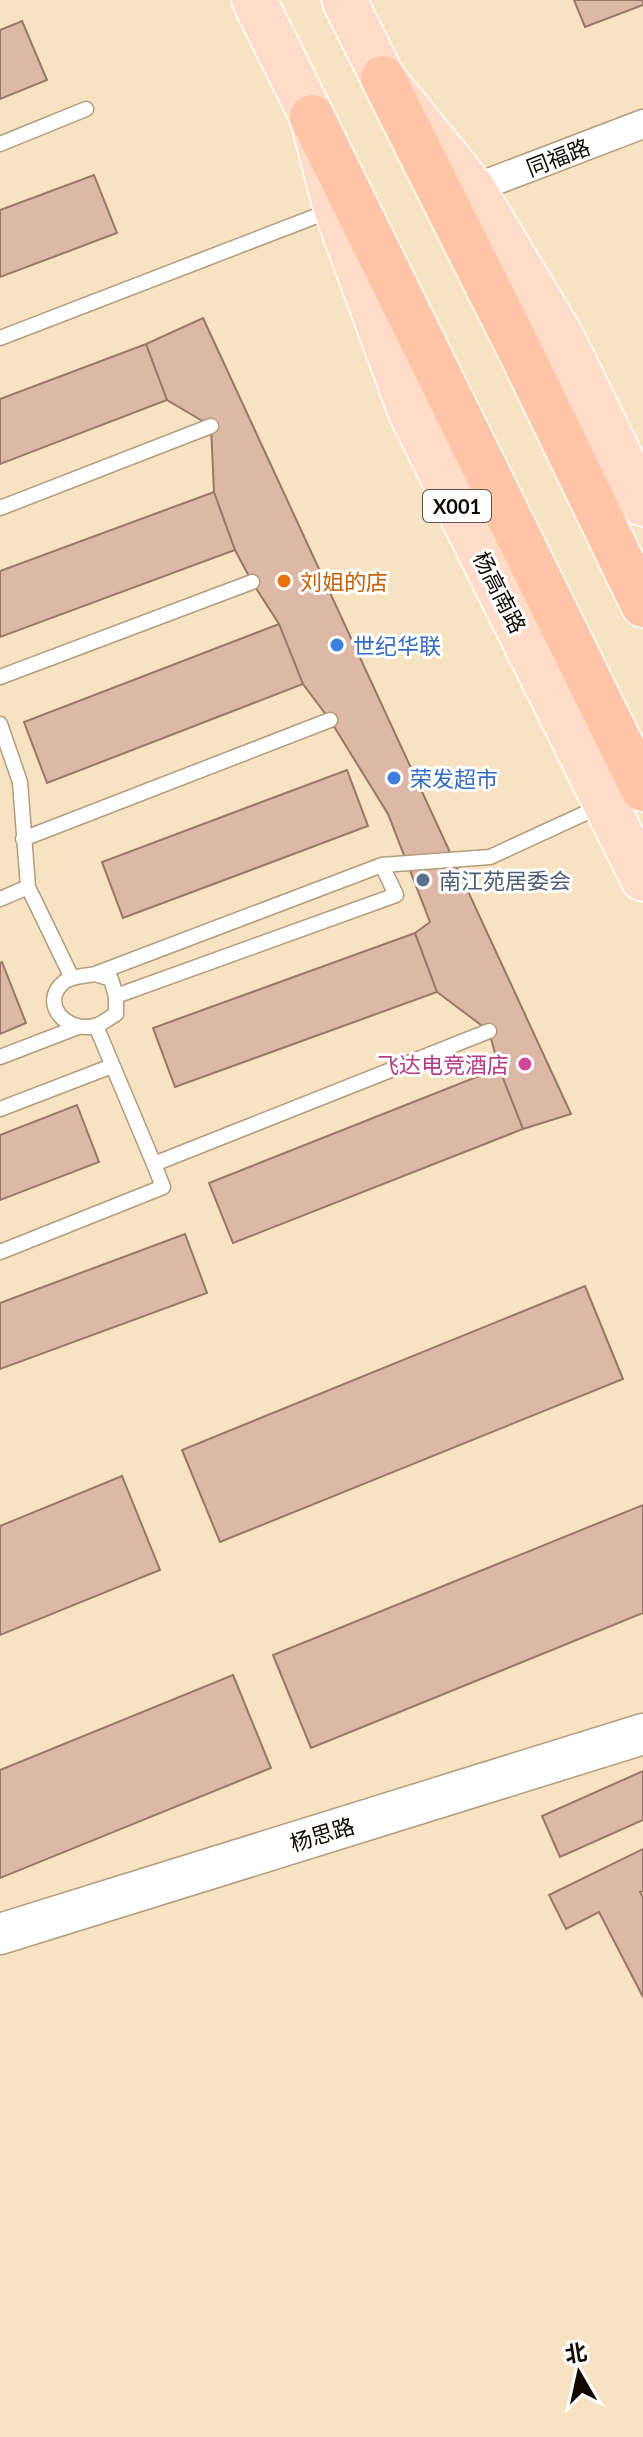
<svg xmlns="http://www.w3.org/2000/svg" width="643" height="2437" font-family="Lato,'Noto Sans SC',sans-serif">
	<style>
		.building { fill: #ddb8a6; stroke: #976; stroke-width: 2 }
		.lines { fill: none; stroke-linecap: round; stroke-linejoin: round }
		.lane-casing { stroke: #b19d7e; stroke-width: 17 }
		.street-casing { stroke: #b19d7e; stroke-width: 31 }
		.secondary-casing { stroke: #b19d7e; stroke-width: 43 }
		.primary-casing { stroke: #fff; stroke-width: 47 }
		.highway-casing { stroke: #fff; stroke-width: 47 }
		.lane { stroke: #fff; stroke-width: 14 }
		.street { stroke: #fff; stroke-width: 28 }
		.secondary { stroke: #fff; stroke-width: 40 }
		.primary { stroke: #ffdcca; stroke-width: 44 }
		.highway { stroke: #ffc5a6; stroke-width: 44 }
		.food-dot { fill: #e8710a; stroke: #fff; stroke-width: 3 }
		.shop-dot { fill: #3f7fe0; stroke: #fff; stroke-width: 3 }
		.service-dot { fill: #5c6f8a; stroke: #fff; stroke-width: 3 }
		.hotel-dot { fill: #d1479c; stroke: #fff; stroke-width: 3 }
		.labels { text-anchor: middle; dominant-baseline: central; stroke-width: 6; stroke-linejoin: round; paint-order: stroke }
		.shield { fill: #fff; stroke: #58544e; stroke-width: 2 }
		.shield-label { font-size: 20px; font-weight: bold; fill: #110a02 }
		.street-label { font-size: 22px; fill: #110a02; stroke: #fff }
		.food-label { font-size: 22px; fill: #c56008; stroke: #fff; text-anchor: start }
		.shop-label { font-size: 22px; fill: #366cbe; stroke: #fff; text-anchor: start }
		.service-label { font-size: 22px; fill: #4e5e75; stroke: #fff; text-anchor: start }
		.hotel-label { font-size: 22px; fill: #b23c85; stroke: #fff; text-anchor: end }
	</style>
	<rect width="100%" height="100%" fill="#f7e2c1"/>
	<!-- building -->
	<path class="building" d="M574,0H643V5L585,27Z
		M22,21L47,80L0,99V30Z
		M94,175L117,233L0,277V210Z
		M203,318L571,1114L523,1129L499,1068L489,1031L437,992L415,933L430,922L388,814L330,720L303,684L279,624L252,582L235,550L214,492L211,426L167,400L146,344Z
		M146,344L167,400L0,464V399Z
		M214,492L235,550L0,637V571Z
		M279,624L303,684L47,783L24,722Z
		M347,770L368,826L123,918L102,862Z
		M415,933L437,992L175,1087L153,1028Z
		M2,962L26,1023L0,1034V963Z
		M499,1068L523,1129L233,1243L209,1183Z
		M77,1105L99,1162L0,1200V1135Z
		M185,1234L207,1293L0,1369V1303Z
		M585,1286L623,1379L220,1542L182,1450Z
		M122,1476L160,1570L0,1635V1526Z
		M643,1505V1613L311,1748L273,1655Z
		M233,1675L271,1768L0,1878V1770Z
		M643,1771V1820L560,1857L542,1816Z
		M643,1849V1891L640,1892L643,1897V1997L599,1912L566,1929L549,1895Z"/>
	<g class="lines">
		<defs>
			<path id="lane" d="M0,144L86,109
				M0,338L332,210
				M0,508L211,426
				M0,677L252,582
				M0,724L20,782L28,887L72,978
				M23,839L330,720
				M0,899L28,887
				M95,974L382,865L490,857L603,805
				M95,974L111,979L116,996V1014C109,1018 101,1025 94,1026C66,1033 39,1003 64,982C72,976 85,976 95,974Z
				M116,996L396,895L382,865
				M96,1026L154,1164L489,1031
				M0,1057L78,1027
				M0,1109L112,1066
				M0,1252L163,1187L154,1164"/>
			<path id="street" d="M473,189L643,124"/>
			<path id="secondary" d="M0,1934L643,1734"/>
			<path id="primary" d="M254,0L312,117L336,209L411,413L643,879
				M344,0L383,78L473,189L564,341L643,504"/>
			<path id="highway" d="M383,78L525,361L643,605
				M312,117L643,789"/>
		</defs>
		<!-- lane casing -->
		<use href="#lane" class="lane-casing"/>
		<!-- street casing -->
		<use href="#street" class="street-casing"/>
		<!-- secondary casing -->
		<use href="#secondary" class="secondary-casing"/>
		<!-- primary casing -->
		<use href="#primary" class="primary-casing"/>
		<!-- highway casing -->
		<use href="#highway" class="highway-casing"/>
		<!-- lane -->
		<use href="#lane" class="lane"/>
		<!-- street -->
		<use href="#street" class="street"/>
		<!-- secondary -->
		<use href="#secondary" class="secondary"/>
		<!-- primary -->
		<use href="#primary" class="primary"/>
		<!-- highway -->
		<use href="#highway" class="highway"/>
	</g>
	<!-- markers -->
	<circle class="food-dot" cx="284" cy="581" r="8"/>
	<g class="shop-dot">
		<circle cx="337" cy="645" r="8"/>
		<circle cx="394" cy="778" r="8"/>
	</g>
	<circle class="service-dot" cx="423" cy="880" r="8"/>
	<circle class="hotel-dot" cx="525" cy="1064" r="8"/>
	<g class="labels">
		<!-- shield labels -->
		<rect class="shield" x="423" y="490" width="68" height="32" rx="6"/>
		<g class="shield-label">
			<text x="457" y="506">X001</text>
		</g>
		<!-- street labels -->
		<g class="street-label">
			<text transform="translate(558 157) rotate(-21)">同福路</text>
			<text transform="translate(500 592) rotate(63)">杨高南路</text>
			<text transform="translate(322 1834) rotate(-17)">杨思路</text>
		</g>
		<!-- food labels -->
		<g class="food-label">
			<text x="300" y="581">刘姐的店</text>
		</g>
		<!-- shop labels -->
		<g class="shop-label">
			<text x="353" y="645">世纪华联</text>
			<text x="410" y="778">荣发超市</text>
		</g>
		<!-- service labels -->
		<g class="service-label">
			<text x="439" y="880">南江苑居委会</text>
		</g>
		<!-- hotel labels -->
		<g class="hotel-label">
			<text x="509" y="1064">飞达电竞酒店</text>
		</g>
	</g>
	<!-- north arrow -->
	<g transform="translate(579 2373) rotate(351)" stroke="#ffffff" stroke-width="6" paint-order="stroke">
	<path d="M0-6L14 30L0 20L-14 30Z" fill="#110a02"/>
	<text y="-12" font-size="22" font-weight="bold" text-anchor="middle" fill="#110a02">北</text>
	</g>
</svg>
